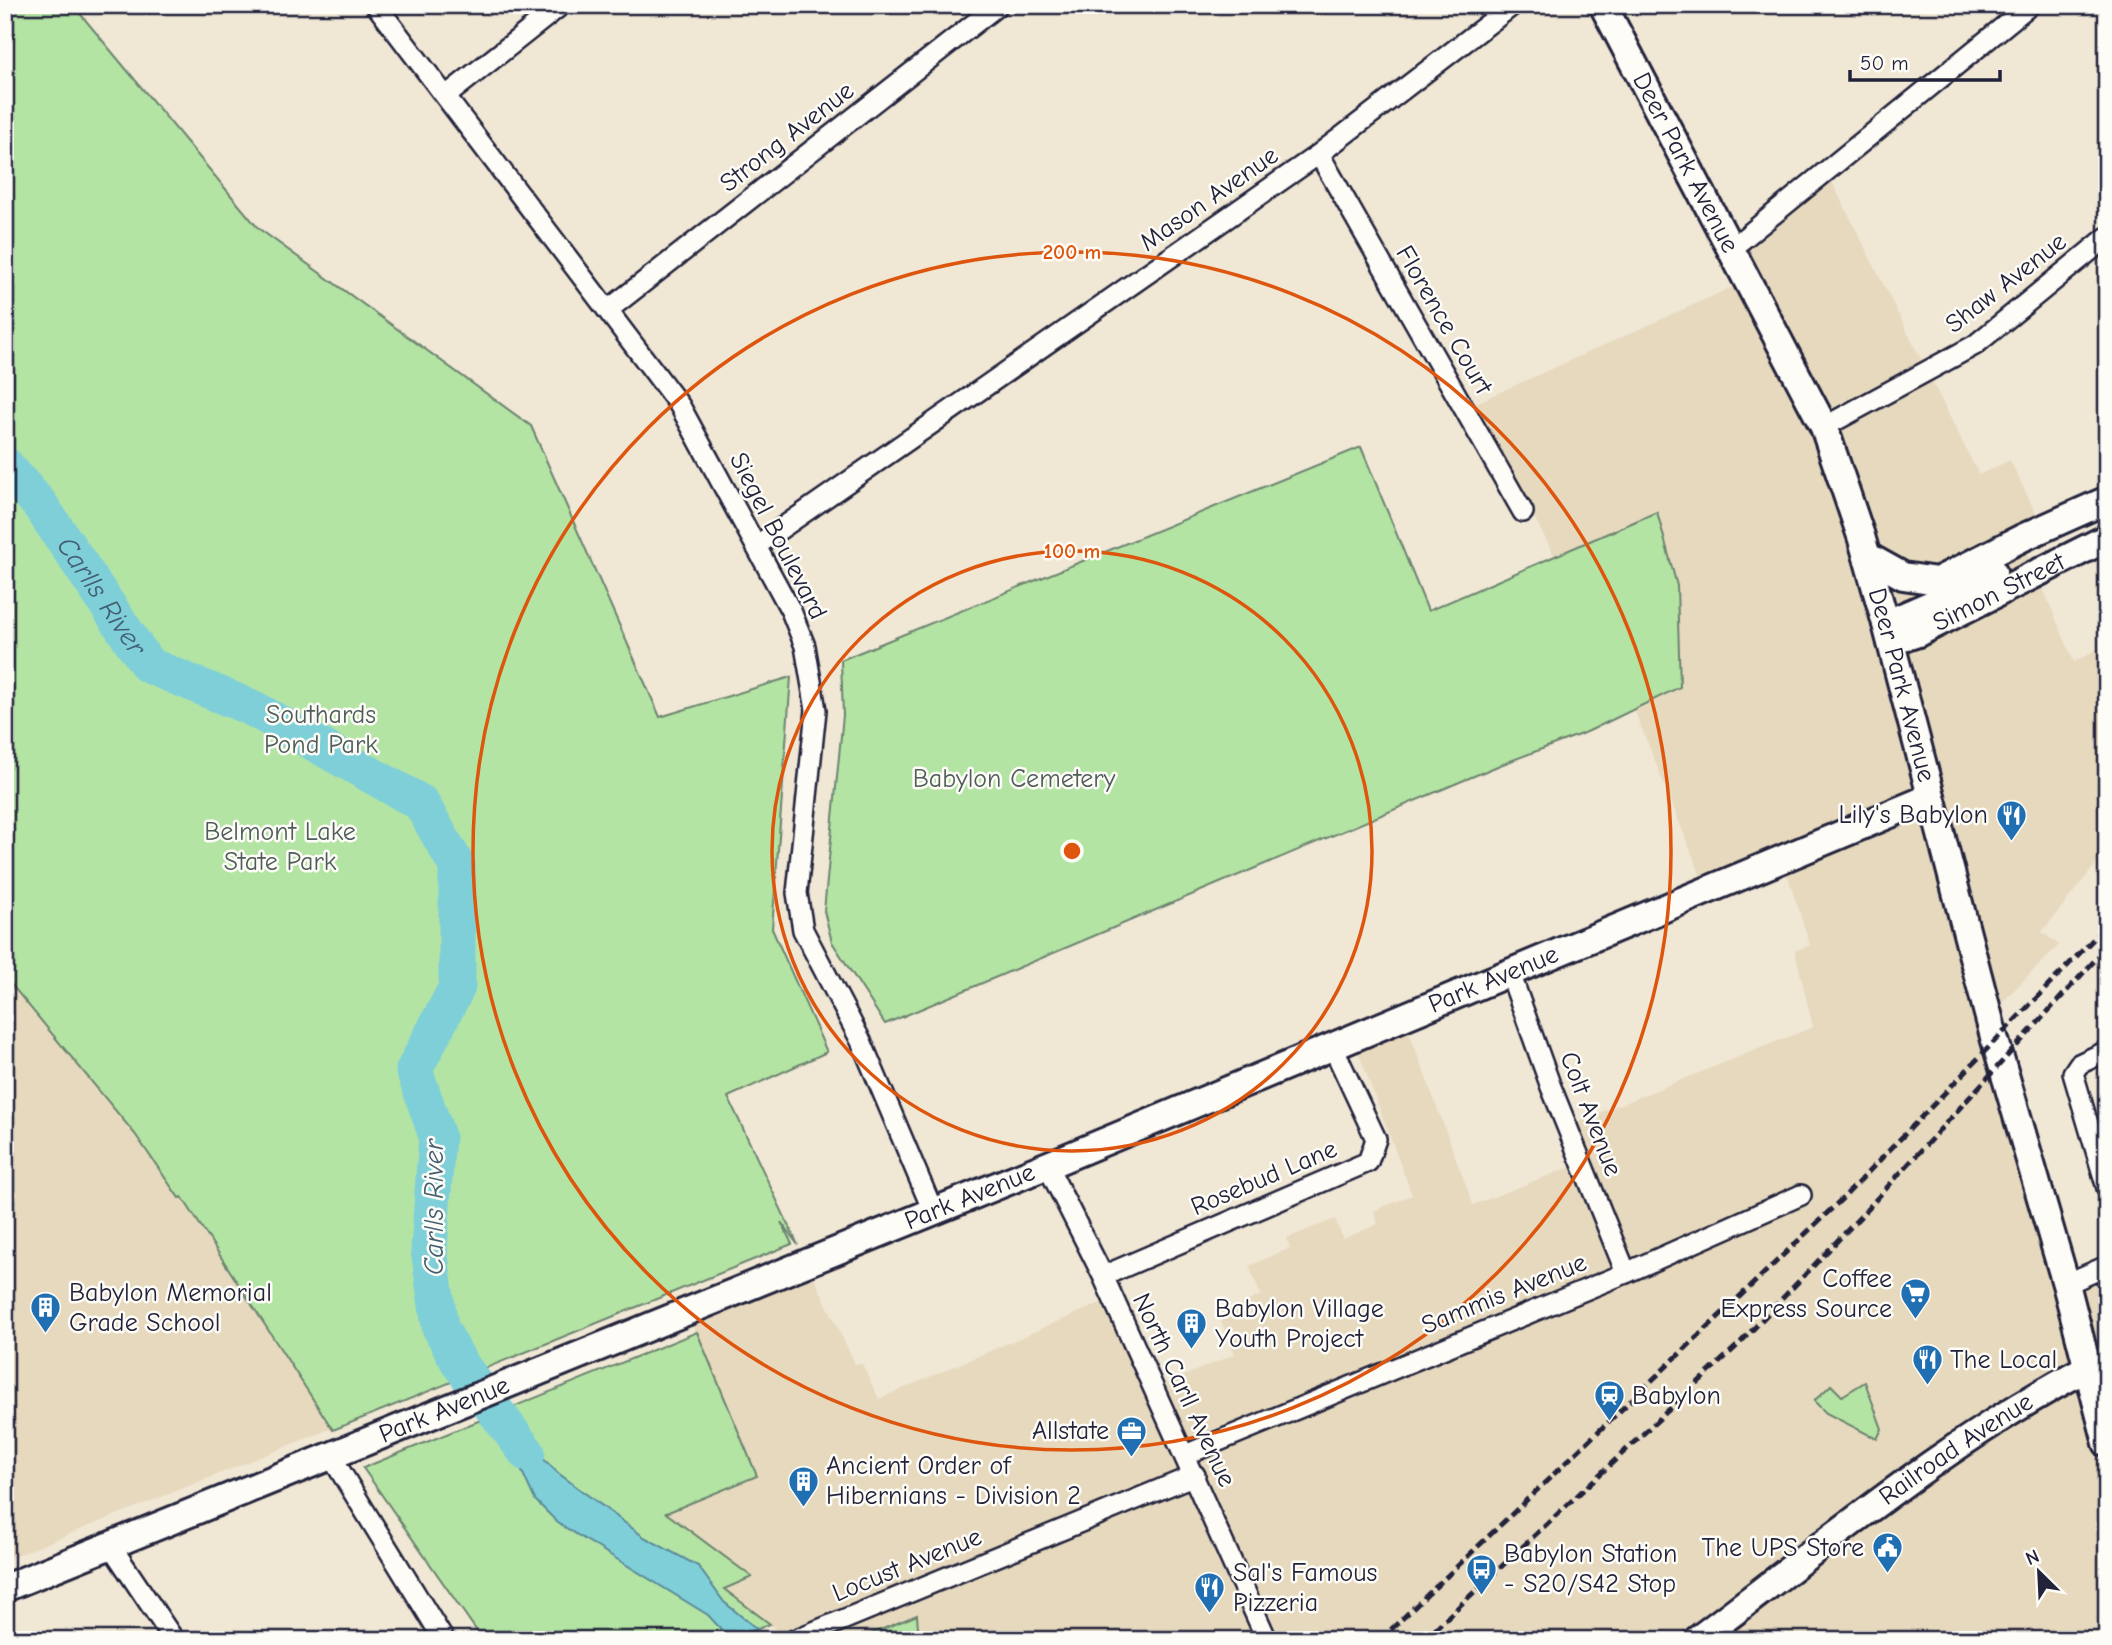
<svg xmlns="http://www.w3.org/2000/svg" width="2112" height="1645" font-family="'Comic Neue',sans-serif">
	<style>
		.built { fill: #e6d9be }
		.green { fill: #b4e4a3; stroke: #6b836f; stroke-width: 2 }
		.water { fill: #7fcfd9; stroke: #5a8a9a; stroke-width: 2 }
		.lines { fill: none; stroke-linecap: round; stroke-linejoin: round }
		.river { stroke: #7fcfd9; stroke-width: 37 }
		.street-casing { stroke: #22223b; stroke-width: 24 }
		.secondary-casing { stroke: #22223b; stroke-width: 32 }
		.street { stroke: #fdfcf7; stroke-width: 19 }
		.secondary { stroke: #fdfcf7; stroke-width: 26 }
		.rail { stroke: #22223b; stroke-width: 5; stroke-dasharray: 10 5; stroke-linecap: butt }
		.ring { fill: none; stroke: #de560e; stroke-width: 3.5 }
		.labels { text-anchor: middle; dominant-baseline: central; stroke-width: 5; stroke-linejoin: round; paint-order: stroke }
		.street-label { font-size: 26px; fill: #22223b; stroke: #fdfcf7 }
		.park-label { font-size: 26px; fill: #4e5c5a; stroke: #fdfcf7 }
		.poi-label { font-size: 26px; fill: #22223b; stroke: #fdfcf7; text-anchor: start }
		.water-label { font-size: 28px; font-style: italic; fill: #435f72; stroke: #fdfcf7 }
		.centre { fill: #de560e; stroke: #fdfcf7; stroke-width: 3.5 }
		.ring-label { font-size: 21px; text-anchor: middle; font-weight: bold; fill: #de560e; stroke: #fdfcf7; stroke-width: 5; stroke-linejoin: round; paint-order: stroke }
	</style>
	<rect width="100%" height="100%" fill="#f0e7d5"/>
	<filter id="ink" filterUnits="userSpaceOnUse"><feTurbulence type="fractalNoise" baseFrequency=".0143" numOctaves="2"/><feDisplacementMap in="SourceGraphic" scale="14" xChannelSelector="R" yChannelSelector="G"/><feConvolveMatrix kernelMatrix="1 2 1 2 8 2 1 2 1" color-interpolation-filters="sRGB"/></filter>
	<g filter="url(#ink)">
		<!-- built -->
		<path class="built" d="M1824,166L1979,475L2010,460L2040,522L2019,532L2074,662L2107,644V850L2042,932L2059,945L1995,1009L2068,1281L2107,1265V1640H919L916,1615L856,1640H786L770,1624L724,1589L751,1576L665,1513L756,1476L687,1313L806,1261L855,1364H862L879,1399L1103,1302L1147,1392L1235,1354L1219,1316L1261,1295L1249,1266L1290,1248L1287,1238L1335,1219L1343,1239L1378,1224L1374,1211L1412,1195L1353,1038L1404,1018L1473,1205L1581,1163L1562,1128L1813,1027L1795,951L1810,945L1782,858L1706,889L1634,709L1680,687L1657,513L1554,555L1474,404L1746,281L1730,249Z
			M5,924L332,1428L5,1560Z"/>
		<!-- green -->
		<path class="green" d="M5,5H73L258,228L531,426L660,717L791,677L772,929L827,1052L728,1097L798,1245L781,1222L792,1244L333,1430L182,1197L179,1198L135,1134L5,977Z
			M1361,447L1428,611L1657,512L1677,586L1680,687L1589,731L1500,765L885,1024L832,942L824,911L843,715L841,660Z
			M697,1332L757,1476L666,1513L752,1577L724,1589L770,1624L732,1640H483L363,1468Z
			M1865,1382L1882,1429L1877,1439L1826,1413L1814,1401L1831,1385L1842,1396Z
			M917,1615L919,1640H856Z"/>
		<!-- water -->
		<path class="water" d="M509,1409L535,1451L558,1473L644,1537L698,1566L724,1602L757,1629L731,1640L708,1615L558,1523L535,1500L520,1467L483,1419Z"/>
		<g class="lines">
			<!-- river -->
			<path class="river" id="s1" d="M5,465L40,505L148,665L252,708L421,803L457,866V987L414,1070L437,1136L429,1249L440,1327L460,1364L527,1453"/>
			<defs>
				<path id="street" d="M376,5L680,406L791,611L805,646L816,710L797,893L803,930L861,1041L933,1211
					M446,96L561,5
					M1319,154L1523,512
					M1732,248L2030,5
					M608,310L998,5
					M1824,427L1975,345L2107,237
					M756,546L1319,154L1513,5
					M1510,973L1551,1087L1626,1273
					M2107,1051L2079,1064L2073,1073L2107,1188
					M1047,1165L1103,1276L1267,1640
					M1103,1276L1368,1162L1376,1139L1333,1047
					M2066,1284L2107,1266
					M1185,1455L1626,1273L1801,1195
					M331,1456L444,1640
					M111,1546L174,1640
					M794,1640L1195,1475"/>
				<g id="secondary">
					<path id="s2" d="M1603,5L1824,427L1861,536L1886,624L1994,1037L2066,1284L2107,1443"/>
					<path d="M1867,556L1903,576L1937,581L2024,537L2107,500"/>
					<path d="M1886,624L1948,597L1993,572"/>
					<path id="s3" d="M1891,642L1918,633L2107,538"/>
					<path id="s4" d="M5,1588L1058,1161L1931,797"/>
					<path id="s5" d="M1697,1640C1823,1546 1947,1441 2087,1368"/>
				</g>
			</defs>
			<!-- street casing -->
			<use href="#street" class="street-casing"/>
			<!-- secondary casing -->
			<use href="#secondary" class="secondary-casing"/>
			<!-- street -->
			<use href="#street" class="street"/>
			<!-- secondary -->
			<use href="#secondary" class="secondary"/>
			<!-- rail -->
			<path class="rail" d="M1380,1640L1845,1196L2107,925
				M1423,1640L1738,1345L1860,1217L2107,947"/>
		</g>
	</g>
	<!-- distance rings -->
	<g class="ring">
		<circle cx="1072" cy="851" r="300"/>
		<circle cx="1072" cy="851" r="599"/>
	</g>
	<!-- icons -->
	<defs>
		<symbol id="restaurant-pin" viewBox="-11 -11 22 30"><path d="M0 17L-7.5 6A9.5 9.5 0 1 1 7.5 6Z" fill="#1f6fb2" stroke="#fdfcf7"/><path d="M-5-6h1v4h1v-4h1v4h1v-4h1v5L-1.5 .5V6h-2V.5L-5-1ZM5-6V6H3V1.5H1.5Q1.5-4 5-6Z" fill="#fff"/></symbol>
		<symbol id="supermarket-pin" viewBox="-11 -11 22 30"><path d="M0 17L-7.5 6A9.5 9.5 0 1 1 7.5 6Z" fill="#1f6fb2" stroke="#fdfcf7"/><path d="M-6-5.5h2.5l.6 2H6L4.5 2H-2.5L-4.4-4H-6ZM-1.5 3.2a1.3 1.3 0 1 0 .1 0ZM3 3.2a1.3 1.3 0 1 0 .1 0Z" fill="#fff"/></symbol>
		<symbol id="building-pin" viewBox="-11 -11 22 30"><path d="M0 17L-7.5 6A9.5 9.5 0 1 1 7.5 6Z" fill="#1f6fb2" stroke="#fdfcf7"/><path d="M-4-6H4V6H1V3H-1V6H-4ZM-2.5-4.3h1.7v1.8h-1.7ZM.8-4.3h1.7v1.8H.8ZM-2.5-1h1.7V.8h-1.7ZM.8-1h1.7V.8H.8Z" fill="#fff"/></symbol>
		<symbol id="station-pin" viewBox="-11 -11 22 30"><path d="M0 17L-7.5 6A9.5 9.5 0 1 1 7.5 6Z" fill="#1f6fb2" stroke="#fdfcf7"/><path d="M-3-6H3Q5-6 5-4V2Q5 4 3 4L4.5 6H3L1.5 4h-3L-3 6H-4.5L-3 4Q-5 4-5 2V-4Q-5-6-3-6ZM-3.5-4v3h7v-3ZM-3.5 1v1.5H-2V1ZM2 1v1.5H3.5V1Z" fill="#fff"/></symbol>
		<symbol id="office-pin" viewBox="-11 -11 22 30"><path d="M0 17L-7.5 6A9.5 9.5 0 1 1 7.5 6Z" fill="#1f6fb2" stroke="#fdfcf7"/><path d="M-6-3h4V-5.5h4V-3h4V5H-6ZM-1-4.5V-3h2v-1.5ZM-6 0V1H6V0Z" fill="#fff"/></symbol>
		<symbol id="civic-pin" viewBox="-11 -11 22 30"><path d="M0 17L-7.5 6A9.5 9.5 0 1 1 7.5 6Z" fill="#1f6fb2" stroke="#fdfcf7"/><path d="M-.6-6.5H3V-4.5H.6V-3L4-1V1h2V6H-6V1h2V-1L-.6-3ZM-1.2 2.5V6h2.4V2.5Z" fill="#fff"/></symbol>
		<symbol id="bus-pin" viewBox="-11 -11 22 30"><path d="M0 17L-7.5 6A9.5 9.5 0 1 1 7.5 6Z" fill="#1f6fb2" stroke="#fdfcf7"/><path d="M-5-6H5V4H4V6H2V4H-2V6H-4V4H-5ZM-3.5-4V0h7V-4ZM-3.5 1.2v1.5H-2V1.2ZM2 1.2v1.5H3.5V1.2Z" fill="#fff"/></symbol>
	</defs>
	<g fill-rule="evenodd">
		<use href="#restaurant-pin" x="1994" y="798" width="35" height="47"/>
		<use href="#supermarket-pin" x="1898" y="1276" width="35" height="47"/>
		<use href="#building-pin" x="28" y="1290" width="35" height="47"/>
		<use href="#building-pin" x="1174" y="1306" width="35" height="47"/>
		<use href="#restaurant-pin" x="1910" y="1342" width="35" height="47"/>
		<use href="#station-pin" x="1592" y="1378" width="35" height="47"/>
		<use href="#office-pin" x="1114" y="1414" width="35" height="47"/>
		<use href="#building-pin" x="786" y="1464" width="35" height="47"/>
		<use href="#civic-pin" x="1870" y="1530" width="35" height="47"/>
		<use href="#bus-pin" x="1464" y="1552" width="35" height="47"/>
		<use href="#restaurant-pin" x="1192" y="1570" width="35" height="47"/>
	</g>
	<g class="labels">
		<!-- street labels -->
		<g class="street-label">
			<text transform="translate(787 137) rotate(-38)">Strong Avenue</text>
			<text stroke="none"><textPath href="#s2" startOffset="178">Deer Park Avenue</textPath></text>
			<text transform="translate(1209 199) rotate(-35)">Mason Avenue</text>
			<text transform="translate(2006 283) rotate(-38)">Shaw Avenue</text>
			<text transform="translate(1444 320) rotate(60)">Florence Court</text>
			<text transform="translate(778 536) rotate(63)">Siegel Boulevard</text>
			<text stroke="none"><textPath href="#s3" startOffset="119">Simon Street</textPath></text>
			<text stroke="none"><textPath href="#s2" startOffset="746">Deer Park Avenue</textPath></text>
			<text stroke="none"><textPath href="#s4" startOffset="1608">Park Avenue</textPath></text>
			<text transform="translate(1591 1114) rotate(69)">Colt Avenue</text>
			<text transform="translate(1264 1178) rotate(-23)">Rosebud Lane</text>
			<text stroke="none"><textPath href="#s4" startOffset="1041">Park Avenue</textPath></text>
			<text transform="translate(1504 1294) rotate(-22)">Sammis Avenue</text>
			<text transform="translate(1184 1390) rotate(65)">North Carll Avenue</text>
			<text stroke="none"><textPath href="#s4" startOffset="474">Park Avenue</textPath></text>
			<text stroke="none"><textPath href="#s5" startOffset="322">Railroad Avenue</textPath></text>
			<text transform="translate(907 1565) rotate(-22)">Locust Avenue</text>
		</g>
		<!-- park labels -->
		<g class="park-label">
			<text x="321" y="715">Southards<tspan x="321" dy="30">Pond Park</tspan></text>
			<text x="1014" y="779">Babylon Cemetery</text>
			<text x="280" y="832">Belmont Lake<tspan x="280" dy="30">State Park</tspan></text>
		</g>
		<!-- poi labels -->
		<g class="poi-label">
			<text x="1988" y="815" text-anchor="end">Lily's Babylon</text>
			<text x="1892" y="1279" text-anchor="end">Coffee<tspan x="1892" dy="30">Express Source</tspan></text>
			<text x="69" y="1293">Babylon Memorial<tspan x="69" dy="30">Grade School</tspan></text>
			<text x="1215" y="1309">Babylon Village<tspan x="1215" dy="30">Youth Project</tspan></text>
			<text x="1950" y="1360">The Local</text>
			<text x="1632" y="1396">Babylon</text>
			<text x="1109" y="1431" text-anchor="end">Allstate</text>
			<text x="826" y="1466">Ancient Order of<tspan x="826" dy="30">Hibernians - Division 2</tspan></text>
			<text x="1864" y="1548" text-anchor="end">The UPS Store</text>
			<text x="1504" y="1554">Babylon Station<tspan x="1504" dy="30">- S20/S42 Stop</tspan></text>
			<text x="1233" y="1573">Sal's Famous<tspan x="1233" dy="30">Pizzeria</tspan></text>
		</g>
		<!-- water labels -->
		<g class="water-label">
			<text stroke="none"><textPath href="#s1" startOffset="163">Carlls River</textPath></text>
			<text transform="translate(434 1207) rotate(-90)">Carlls River</text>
		</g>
	</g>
	<circle cx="1072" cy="851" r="10" class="centre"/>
	<g class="ring-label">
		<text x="1072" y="259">200 m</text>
		<text x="1072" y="558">100 m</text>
	</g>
	<!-- margin -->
	<rect width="2112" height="1645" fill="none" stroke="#fdfcf7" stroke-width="28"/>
	<rect x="14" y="14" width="2084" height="1617" fill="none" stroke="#22223b" stroke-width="2.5" filter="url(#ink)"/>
	<!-- north arrow -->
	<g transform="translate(2039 1572) rotate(336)" stroke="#fdfcf7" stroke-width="5" paint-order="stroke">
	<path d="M0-5L12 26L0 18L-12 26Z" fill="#22223b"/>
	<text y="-10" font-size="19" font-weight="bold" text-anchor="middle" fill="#22223b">N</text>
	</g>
	<!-- scale -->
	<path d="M1850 70v10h150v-10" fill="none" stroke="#22223b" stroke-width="3.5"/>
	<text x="1860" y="70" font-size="21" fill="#22223b" stroke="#fdfcf7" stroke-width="5" paint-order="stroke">50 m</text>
</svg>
